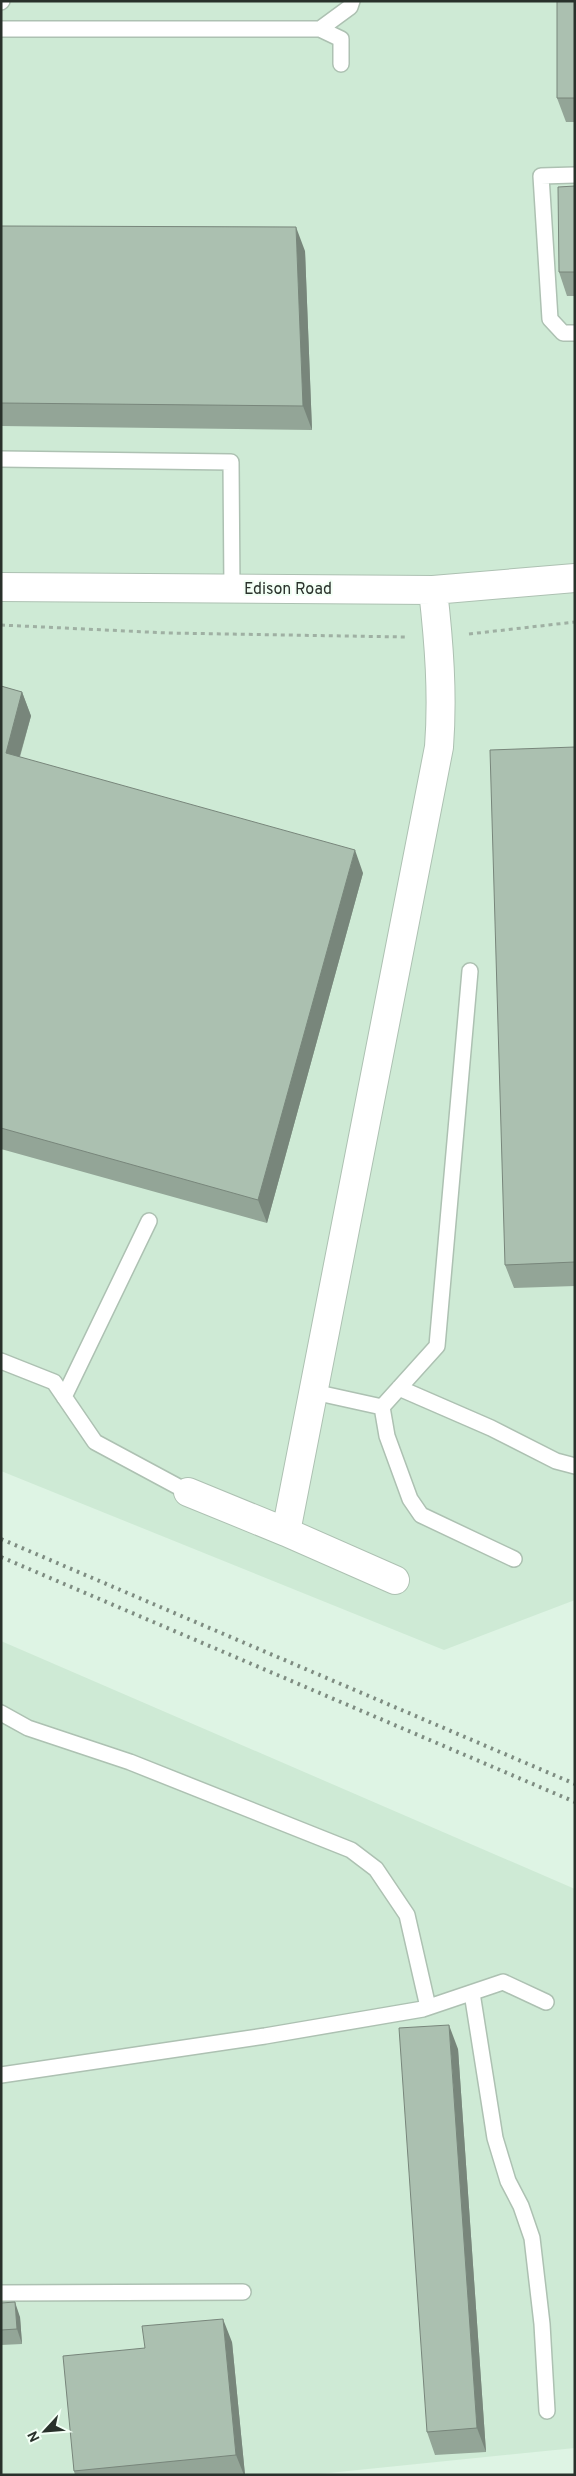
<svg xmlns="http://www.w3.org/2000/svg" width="576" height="2476" font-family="Overpass,sans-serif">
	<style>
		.built { fill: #ceead5 }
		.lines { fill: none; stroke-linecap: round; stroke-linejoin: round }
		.lane-casing { stroke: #adc1b2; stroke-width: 18 }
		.street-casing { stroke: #adc1b2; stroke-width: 30 }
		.path { stroke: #9fb0a3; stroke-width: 3; stroke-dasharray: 4 4; stroke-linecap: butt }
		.lane { stroke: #fff; stroke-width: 15 }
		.street { stroke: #fff; stroke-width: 28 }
		.rail { stroke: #7e8c81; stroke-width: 4; stroke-dasharray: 2.5 5; stroke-linecap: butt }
		.wall { fill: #93a597 }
		.shaded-wall { fill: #78867b }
		.building { fill: #abc0b0; stroke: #78867b }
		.labels { text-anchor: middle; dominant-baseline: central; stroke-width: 4; stroke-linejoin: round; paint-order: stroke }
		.street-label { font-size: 16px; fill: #29312b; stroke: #f2fff5 }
	</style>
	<rect width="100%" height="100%" fill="#def4e4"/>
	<!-- built -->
	<path class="built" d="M1,1H575V1600L444,1650L1,1471Z
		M1,1641L575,1889V2448L309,2475H1Z"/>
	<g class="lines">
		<defs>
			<path id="lane" d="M1,2L2,1
				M1,29H320L341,39V64
				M320,29L350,7L352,1
				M575,175L541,176L550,319L563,333H575
				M1,459L231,462L232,590
				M1,1361L54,1382L95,1442L188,1492
				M399,1388L491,1428L556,1461L575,1466
				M314,1392L382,1407L387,1436L410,1499L421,1515L514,1559
				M64,1397L149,1221
				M382,1407L437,1346L470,971
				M1,1713L28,1728L130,1762L351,1850L376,1869L407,1915L428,2007
				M472,1993L495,2138L508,2181L521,2206L532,2238L542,2324L547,2411
				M1,2075L265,2036L423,2009L503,1982L546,2002
				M1,2293L243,2292"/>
			<path id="street" d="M1,587L433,590L575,578
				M188,1492L286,1532L395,1580
				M286,1532L439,747C443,694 439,643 433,590"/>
		</defs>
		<!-- lane casing -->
		<use href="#lane" class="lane-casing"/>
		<!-- street casing -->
		<use href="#street" class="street-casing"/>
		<!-- path -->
		<path class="path" d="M1,625L168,633L405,637
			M469,634L575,622"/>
		<!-- lane -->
		<use href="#lane" class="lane"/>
		<!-- street -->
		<use href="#street" class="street"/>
		<!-- rail -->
		<path class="rail" d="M1,1539L575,1784
			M1,1557L575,1802"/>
	</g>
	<!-- wall -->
	<path class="wall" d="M575,1V122H566L557,98Z
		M575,186V296H567L559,272Z
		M1,226L305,251L312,430L1,426Z
		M1,686L22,692L31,716L20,757L363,873L267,1223L1,1149Z
		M575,747V1286L514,1288L505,1265Z
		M458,2049L486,2452L435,2455L427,2432Z
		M1,2303L20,2317L22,2344L1,2345Z
		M232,2342L245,2475H75L74,2471L145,2348Z"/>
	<!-- shaded-wall -->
	<path class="shaded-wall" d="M296,227L305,251L312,430L303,406Z
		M22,692L31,716L14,776L6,753Z
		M355,850L363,873L267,1223L258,1200Z
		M449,2025L458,2049L486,2452L477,2428Z
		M15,2302L20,2317L22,2344L17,2329Z
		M223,2319L232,2342L245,2475H244L236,2455Z"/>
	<!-- building -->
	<path class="building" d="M557,1H575V98H557Z
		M575,186V272H559L558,187Z
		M1,226L296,227L303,406L1,403Z
		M1,686L22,692L6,753L355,850L258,1200L1,1128Z
		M575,747V1262L505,1265L490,750Z
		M449,2025L477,2428L427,2432L399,2028Z
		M15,2302L17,2329L1,2330V2303Z
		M223,2319L236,2455L74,2471L63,2356L145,2348L142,2326Z"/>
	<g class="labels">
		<!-- street labels -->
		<g class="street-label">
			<text x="288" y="590">Edison Road</text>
		</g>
	</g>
	<!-- border -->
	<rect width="576" height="2476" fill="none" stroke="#29312b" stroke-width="5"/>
	<!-- north arrow -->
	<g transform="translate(45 2431) rotate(244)" stroke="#f2fff5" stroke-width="4" paint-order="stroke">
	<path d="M0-4L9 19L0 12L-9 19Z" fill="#29312b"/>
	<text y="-8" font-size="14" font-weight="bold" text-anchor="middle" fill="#29312b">N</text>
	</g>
</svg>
